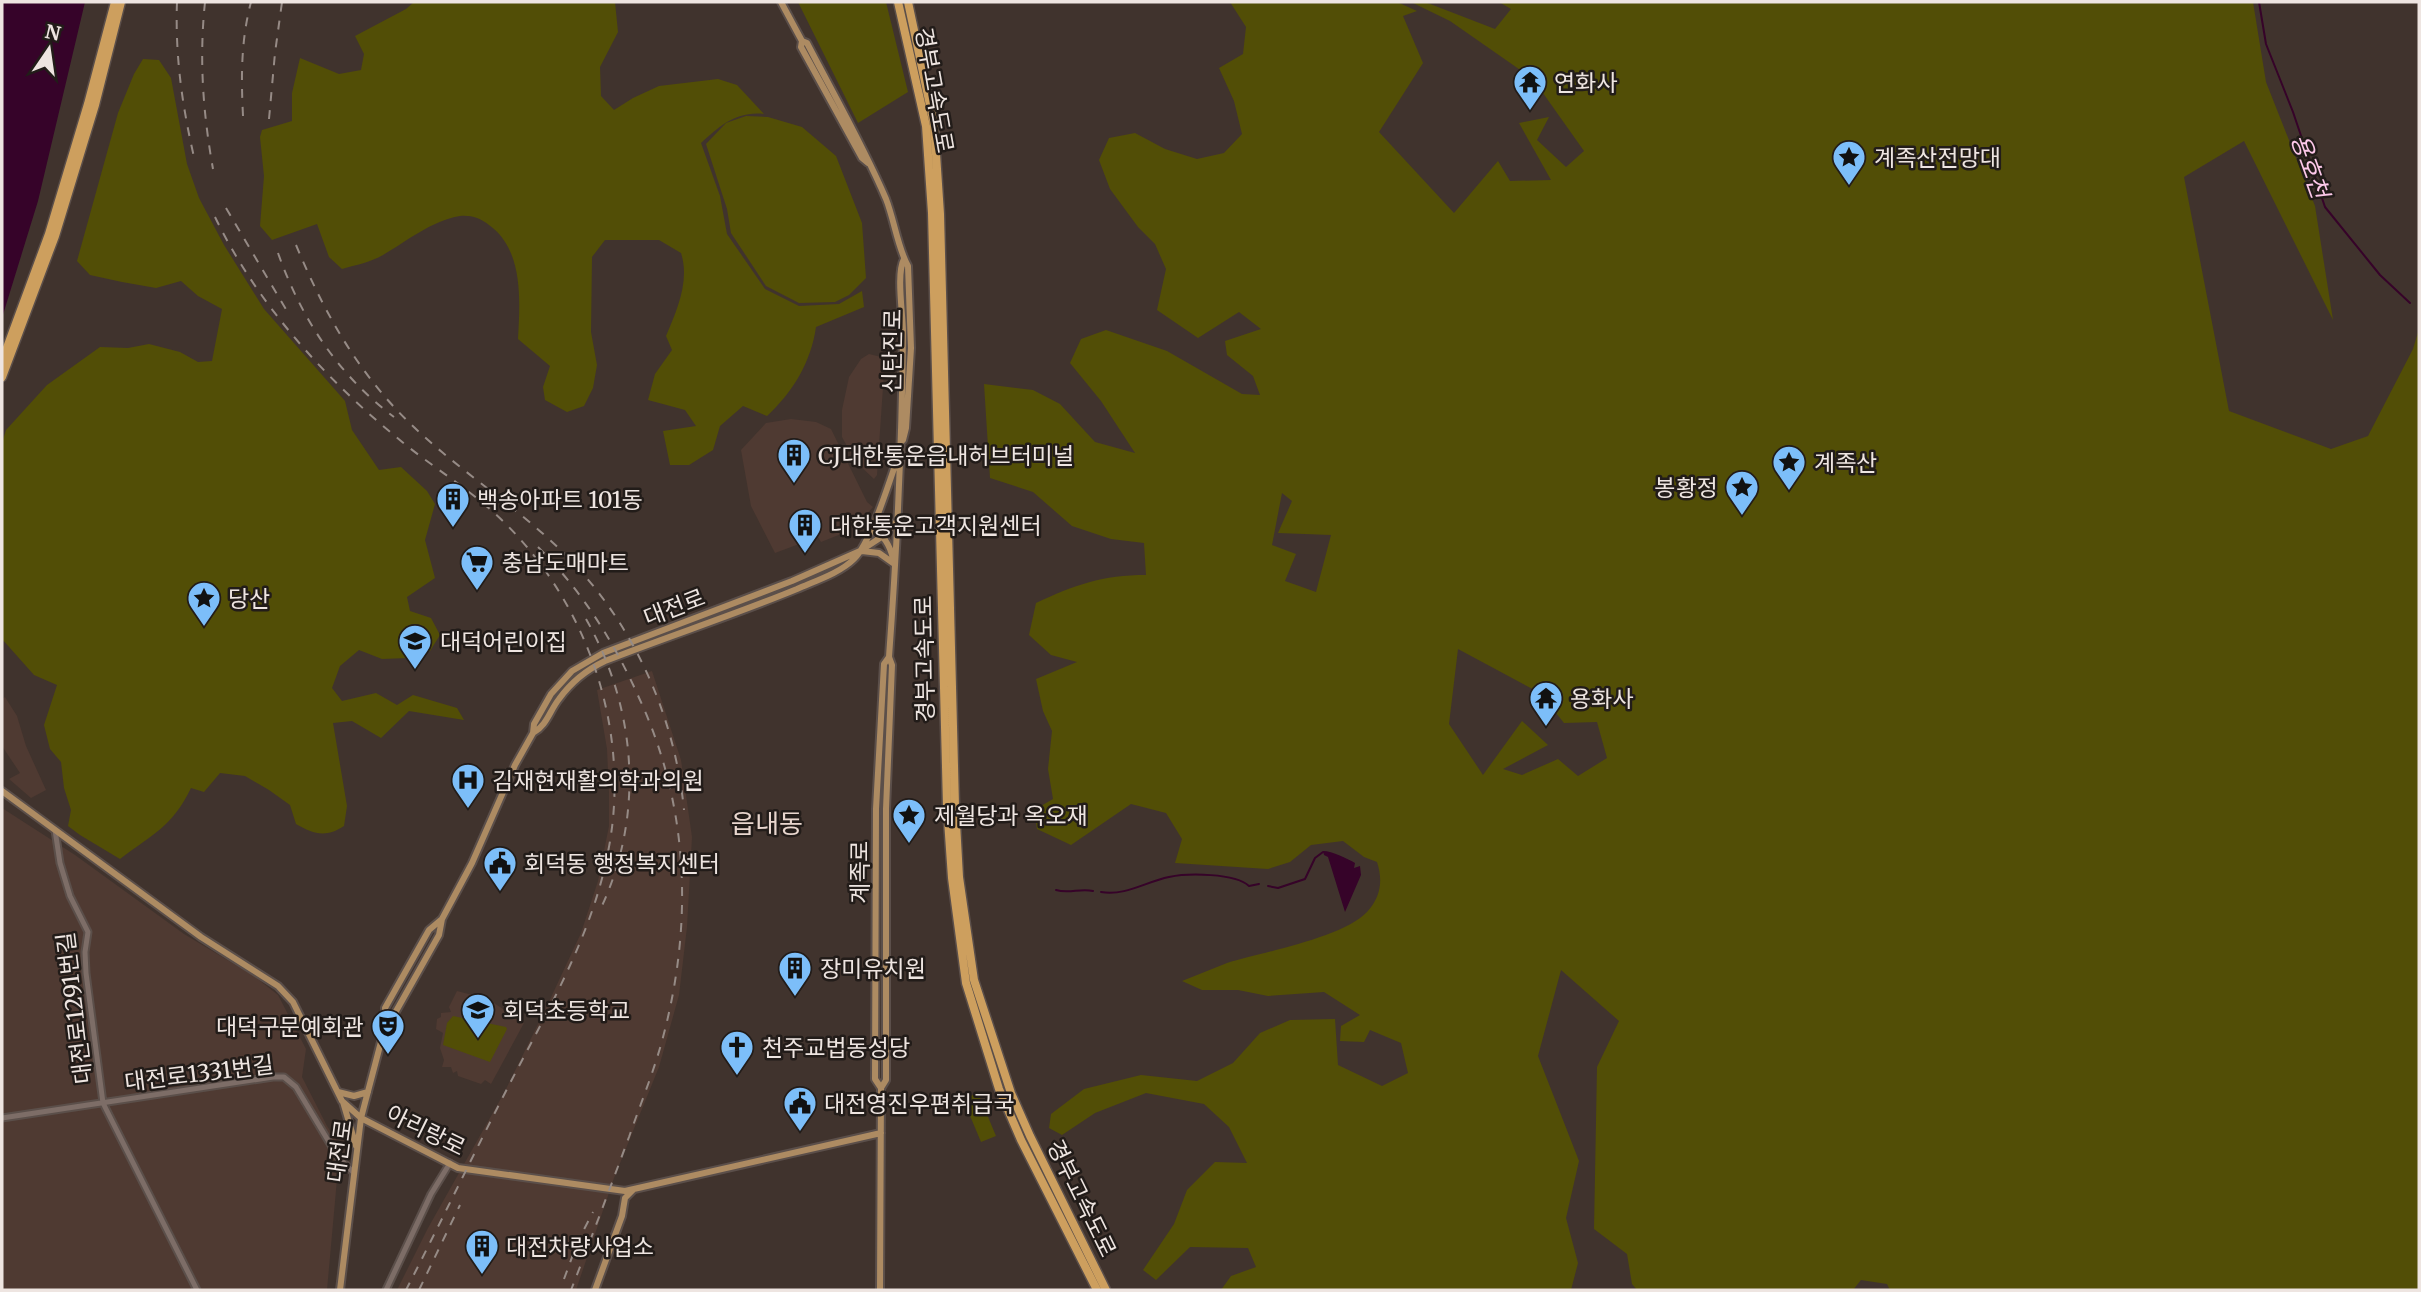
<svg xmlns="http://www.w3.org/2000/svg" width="2421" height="1292" font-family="Merriweather,'Noto Sans KR',serif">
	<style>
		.built { fill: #4f3a32 }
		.green { fill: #524e06; fill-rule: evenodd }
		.water { fill: #360329 }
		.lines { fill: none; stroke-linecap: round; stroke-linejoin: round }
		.stream { stroke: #360329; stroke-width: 2 }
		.minor-casing { stroke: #5b4f4a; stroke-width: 9 }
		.major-casing { stroke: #5b4f4a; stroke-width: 10 }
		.highway-casing { stroke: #5b4f4a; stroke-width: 11 }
		.minor { stroke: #7d6d67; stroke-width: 5 }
		.major { stroke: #ad8b62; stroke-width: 6 }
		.highway { stroke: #cd9f5e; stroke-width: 8 }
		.rail { stroke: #968b86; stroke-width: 2; stroke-dasharray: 9 9; stroke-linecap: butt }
		.labels { text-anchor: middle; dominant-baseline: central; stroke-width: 5; stroke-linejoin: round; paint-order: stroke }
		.poi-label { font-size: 23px; fill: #eee5e1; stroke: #221c19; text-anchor: start }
		.street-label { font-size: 23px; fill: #eee5e1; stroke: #221c19 }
		.water-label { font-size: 24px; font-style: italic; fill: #fdc8e9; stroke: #221c19 }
		.quarter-label { font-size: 26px; fill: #e8d6ce; stroke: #221c19 }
	</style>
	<rect width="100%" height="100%" fill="#40332d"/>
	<!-- built -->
	<path class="built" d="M869,354L885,358L877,475L874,479L855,461L842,437V410L849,377L861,359Z
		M791,419L816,422L831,429L867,502L873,507L861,521L841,534L821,542L818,537L775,553L751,506L741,450L766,423Z
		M652,671L681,760L692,837L687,927L679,995L659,1067L614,1178L576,1290H397L428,1228L504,1093L547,1006L581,933L598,881L609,826V793L607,749L597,690Z
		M5,697L17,716L26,746L46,790L31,798L9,779L20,773L2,746V699Z
		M2,808L75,855L184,934L254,976L278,995L306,1049L302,1077L327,1126L340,1146L327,1290H2Z
		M457,991L488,999L524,1023L491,1084L485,1080L481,1084L458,1076L457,1071L453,1073L451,1067H442L444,1060L440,1048L443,1033L436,1029L437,1019L441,1017V1013L451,1012L449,1007Z"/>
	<!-- green -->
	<path class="green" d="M414,2H615L618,32L600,67L601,96L614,110L633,98L659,86L718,79L737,85L764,114C736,111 720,126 701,143L720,196L727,234L765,289L799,306L839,304L862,291L864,307L816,327C811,362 793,392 767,416L743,406L720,426L713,450L689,465H670L663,431L696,426L685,410L648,400L655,374L672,350L666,336C677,310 690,281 681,253L659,240H605L592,257L591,332L597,365L593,388L584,406L567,412L545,400L543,387L550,366L518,339C520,301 524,250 489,225C480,218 471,215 460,216C431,221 407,241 383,255C371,262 356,265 342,269L329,257L317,224L272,240L260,226L264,176L260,137L262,130L292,121V93L300,58L339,74L361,70L364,54L355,36L406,9Z
		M798,2H886L908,92L858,123Z
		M1230,2H1397L1417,11L1403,16L1423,63L1379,132L1454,213L1498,161L1510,181L1551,180L1519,123L1549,117L1537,140L1566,167L1584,151L1533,79L1450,21L1411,2H1425L1495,29L1511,9L1499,2H2253L2266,82L2315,206L2333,320L2244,141L2184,177L2229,411L2331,449L2368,436L2413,349L2419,329V1290H1890L1887,1284L1861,1280L1853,1290H1637L1632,1284L1627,1254L1594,1229L1597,1067L1619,1021L1561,970L1538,1056L1579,1161L1566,1218L1578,1263L1571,1290H1221L1231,1276L1256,1267L1248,1248L1190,1247L1156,1280L1143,1270L1174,1224L1187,1190L1215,1162L1247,1163L1229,1127L1204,1104L1146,1093L1095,1113L1062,1135L1049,1128L1051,1114L1084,1089L1141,1075L1197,1081L1233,1063L1260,1033L1290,1020L1335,1019L1338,1065L1382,1086L1408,1073L1401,1043L1370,1030L1364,1042L1340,1041L1341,1026L1360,1015L1324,992L1268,996L1238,990H1202L1182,981C1197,975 1212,969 1227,963C1263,952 1342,938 1367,912C1381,897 1383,880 1377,862L1364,857L1343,841L1311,845L1290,862L1268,869L1175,863L1182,839L1166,813L1131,804L1071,845L1037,829L1034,810L1053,799L1048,769L1052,731L1043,711L1036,679L1077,662L1051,655L1029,635L1036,603C1074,585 1103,575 1146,575L1144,543L1111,539L1072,526L1033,492L990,478L984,384L1033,390L1060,404L1095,442L1135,453L1101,401L1070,363L1081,339L1106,330L1167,351L1242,394L1260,395L1253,376L1227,355L1225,341L1261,329L1239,312L1198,338L1157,310L1166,269L1155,244L1138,227L1110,189L1099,160L1109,138L1135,133L1165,149L1197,159L1224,153L1242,134L1234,101L1219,68L1243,54L1246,27ZM1282,493L1292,501L1278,533L1331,535L1316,592L1285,581L1296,554L1272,545ZM1458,649L1540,693L1564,723L1597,722L1607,758L1578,776L1558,759L1522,775L1503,769L1548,745L1522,721L1483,775L1449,724Z
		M143,59L159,60L171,78L187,164L199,198L224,245L264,309L345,401L352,430L379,470L401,467L427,491L435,504L425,540L435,578L407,597L410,611L431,618L440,635L430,651L408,658L382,659L359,650L340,666L332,688L342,701L376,693L397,705L413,695L457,708L464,720L409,711L381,738L352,721L333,723L347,806L344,826C326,838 313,834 296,824L290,805L269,790L245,776L220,773L204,792L191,788C172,827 153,834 120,859L80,835L68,826L71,810L64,788L61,762L50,749L44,725L57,685L34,675L2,639V443L6,430L47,385L100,347L128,348L149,344L180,352L198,362L212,361L222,309L198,296L181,281L156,288L122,282L90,275L77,261L118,113L134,74Z
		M746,116L768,117L802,127L836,156L862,223L866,278L849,295L835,302L799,303L766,286L731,233L727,209L706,144L726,123Z
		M453,1016L506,1027L507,1029L490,1062L443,1045L447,1023Z
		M978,1093L996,1136L981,1142L963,1099Z"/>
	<!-- water -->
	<path class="water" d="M2,2H85L38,201L2,318Z
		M1323,851C1332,851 1348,859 1355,863L1354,868L1360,866L1361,875L1345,912L1328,857L1324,855Z"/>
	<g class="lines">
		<!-- stream -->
		<path class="stream" d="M2259,2L2266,44L2293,112L2325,207L2380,275L2410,303
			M1268,886L1278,888L1305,879L1315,858L1323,852
			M1056,890C1069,894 1080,888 1093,891
			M1101,892C1126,896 1145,882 1169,877C1188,873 1235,873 1249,886L1259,884"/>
		<defs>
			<path id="minor" d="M55,830L60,863L70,896L88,932L85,952L86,973L103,1103L197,1290
				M2,1118L273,1077H284L296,1087L338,1157L353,1172
				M386,1290L431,1194L450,1163"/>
			<path id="major" d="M781,2L802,41L807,43C834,95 863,145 886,199C894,219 898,249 908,266L911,348L906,428L903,440
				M802,41L801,47L862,158L868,163
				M872,526C883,536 890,544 893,559
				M862,551L879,553L893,563
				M533,733C547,725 549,712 559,699C572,681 586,670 605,661C669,636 734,615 797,589C815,581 840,573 854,559C872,541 891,476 900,451
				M2,791L201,937L278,986L293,1002L342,1101L361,1118L458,1168L625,1191L881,1133
				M387,1019L395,1013L439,935L442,919L472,863L515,765L533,733L534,724L551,694L572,671L603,653L792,581L860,551L883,536L899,519
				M881,1088L875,1079L876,809L884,664L889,657
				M338,1092L354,1096L368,1092
				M343,1102L356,1146
				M340,1290L361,1118L387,1019L385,1008L429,930L442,919
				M595,1290L622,1216L625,1198L633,1190
				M880,1290L881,1088L886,1080V809L892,665L889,657C897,549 902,441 903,333C903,314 896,274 904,259"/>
			<path id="highway" d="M898,2L926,126L932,213L947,806L952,878L966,983L999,1089L1021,1140L1097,1290
				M908,2L934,124L940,214L955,805L959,877L974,980L1011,1093L1030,1136L1106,1290
				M2,361L49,234L88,104L115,2
				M2,377L55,236L95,105L121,2"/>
		</defs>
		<!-- minor casing -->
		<use href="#minor" class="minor-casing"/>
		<!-- major casing -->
		<use href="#major" class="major-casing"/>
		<!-- highway casing -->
		<use href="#highway" class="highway-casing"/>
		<!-- minor -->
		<use href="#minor" class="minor"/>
		<!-- major -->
		<use href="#major" class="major"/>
		<!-- highway -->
		<use href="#highway" class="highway"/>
		<!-- rail -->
		<path class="rail" d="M177,2C175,55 182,105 194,157
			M205,2C199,59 203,113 213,169
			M243,116C241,76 241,40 251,2
			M269,119L275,53L282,2
			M226,208L290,316
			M215,217C257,304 326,380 401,441C430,465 463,485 492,511C585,594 633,728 608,852C592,937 545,1015 506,1091C472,1157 440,1224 406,1290
			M296,245C321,305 350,359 394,407C441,458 500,494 551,541C627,610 674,708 684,810
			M278,253C301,318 338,375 394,417
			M538,547C582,591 615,643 640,700C690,809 693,927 662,1041C653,1074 640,1105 629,1137C610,1188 591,1239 571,1290
			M586,619C637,709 645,816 600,910
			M564,1279L578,1241L593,1212
			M419,1290L460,1205"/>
	</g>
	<!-- icons -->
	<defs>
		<symbol id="temple-pin" viewBox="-11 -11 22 30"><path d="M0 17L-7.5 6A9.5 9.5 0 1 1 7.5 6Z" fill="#7cbef9" stroke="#221c19"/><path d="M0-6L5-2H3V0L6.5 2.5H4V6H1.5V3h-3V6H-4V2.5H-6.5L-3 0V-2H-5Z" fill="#111"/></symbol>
		<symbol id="sight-pin" viewBox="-11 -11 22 30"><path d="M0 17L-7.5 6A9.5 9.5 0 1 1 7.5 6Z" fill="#7cbef9" stroke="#221c19"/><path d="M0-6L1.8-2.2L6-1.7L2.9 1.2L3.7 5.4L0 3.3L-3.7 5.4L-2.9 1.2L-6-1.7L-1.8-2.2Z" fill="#111"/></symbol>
		<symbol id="building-pin" viewBox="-11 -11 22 30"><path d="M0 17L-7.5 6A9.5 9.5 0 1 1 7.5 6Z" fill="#7cbef9" stroke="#221c19"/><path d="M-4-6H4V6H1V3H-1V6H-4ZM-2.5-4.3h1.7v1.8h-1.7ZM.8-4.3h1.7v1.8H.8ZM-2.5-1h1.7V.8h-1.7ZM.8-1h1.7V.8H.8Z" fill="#111"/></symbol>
		<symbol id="supermarket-pin" viewBox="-11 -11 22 30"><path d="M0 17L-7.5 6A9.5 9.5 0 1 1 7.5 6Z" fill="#7cbef9" stroke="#221c19"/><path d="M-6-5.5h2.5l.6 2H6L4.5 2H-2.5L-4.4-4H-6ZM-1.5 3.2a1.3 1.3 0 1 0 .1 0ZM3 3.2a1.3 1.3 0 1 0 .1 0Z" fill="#111"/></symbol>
		<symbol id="school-pin" viewBox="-11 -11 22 30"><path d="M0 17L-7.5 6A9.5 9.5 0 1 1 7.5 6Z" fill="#7cbef9" stroke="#221c19"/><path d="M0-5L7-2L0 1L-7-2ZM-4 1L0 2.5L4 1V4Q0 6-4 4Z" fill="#111"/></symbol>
		<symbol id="hospital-pin" viewBox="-11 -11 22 30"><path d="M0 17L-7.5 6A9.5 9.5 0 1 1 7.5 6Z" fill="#7cbef9" stroke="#221c19"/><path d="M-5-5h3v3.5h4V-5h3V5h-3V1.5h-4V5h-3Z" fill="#111"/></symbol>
		<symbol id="civic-pin" viewBox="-11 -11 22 30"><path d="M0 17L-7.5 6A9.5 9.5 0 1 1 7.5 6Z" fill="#7cbef9" stroke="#221c19"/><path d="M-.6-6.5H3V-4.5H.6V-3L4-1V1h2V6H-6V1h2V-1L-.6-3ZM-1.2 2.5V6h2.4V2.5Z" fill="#111"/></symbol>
		<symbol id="theatre-pin" viewBox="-11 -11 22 30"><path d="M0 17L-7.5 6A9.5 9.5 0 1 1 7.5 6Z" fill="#7cbef9" stroke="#221c19"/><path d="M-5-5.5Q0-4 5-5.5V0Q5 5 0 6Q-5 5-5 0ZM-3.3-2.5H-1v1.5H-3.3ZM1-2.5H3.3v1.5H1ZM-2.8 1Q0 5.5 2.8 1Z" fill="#111"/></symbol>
		<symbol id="church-pin" viewBox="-11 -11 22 30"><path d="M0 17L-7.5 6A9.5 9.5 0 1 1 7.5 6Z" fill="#7cbef9" stroke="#221c19"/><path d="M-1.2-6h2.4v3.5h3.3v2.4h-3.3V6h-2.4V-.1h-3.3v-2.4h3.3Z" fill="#111"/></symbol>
	</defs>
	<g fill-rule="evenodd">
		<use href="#temple-pin" x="1511" y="63" width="38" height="52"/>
		<use href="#sight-pin" x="1830" y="138" width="38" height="52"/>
		<use href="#building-pin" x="775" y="436" width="38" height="52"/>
		<use href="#sight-pin" x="1770" y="443" width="38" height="52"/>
		<use href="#sight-pin" x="1723" y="468" width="38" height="52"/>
		<use href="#building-pin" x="434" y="480" width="38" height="52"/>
		<use href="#building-pin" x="786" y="506" width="38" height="52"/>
		<use href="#supermarket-pin" x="458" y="543" width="38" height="52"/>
		<use href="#sight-pin" x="185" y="579" width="38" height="52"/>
		<use href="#school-pin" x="396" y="622" width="38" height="52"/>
		<use href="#temple-pin" x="1527" y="679" width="38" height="52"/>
		<use href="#hospital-pin" x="449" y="761" width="38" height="52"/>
		<use href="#sight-pin" x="890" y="796" width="38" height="52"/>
		<use href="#civic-pin" x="481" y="844" width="38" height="52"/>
		<use href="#building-pin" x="776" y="949" width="38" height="52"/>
		<use href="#school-pin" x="459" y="991" width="38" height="52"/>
		<use href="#theatre-pin" x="369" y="1007" width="38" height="52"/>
		<use href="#church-pin" x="718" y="1028" width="38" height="52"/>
		<use href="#civic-pin" x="781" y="1084" width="38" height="52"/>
		<use href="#building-pin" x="463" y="1227" width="38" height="52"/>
	</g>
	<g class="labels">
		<!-- poi labels -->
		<g class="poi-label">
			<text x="1554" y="82">연화사</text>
			<text x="1874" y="157">계족산전망대</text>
			<text x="818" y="455">CJ대한통운읍내허브터미널</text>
			<text x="1814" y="462">계족산</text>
			<text x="1718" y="487" text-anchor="end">봉황정</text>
			<text x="477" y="499">백송아파트 101동</text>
			<text x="830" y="525">대한통운고객지원센터</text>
			<text x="502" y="562">충남도매마트</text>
			<text x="228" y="598">당산</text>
			<text x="440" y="641">대덕어린이집</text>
			<text x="1570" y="698">용화사</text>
			<text x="492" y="780">김재현재활의학과의원</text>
			<text x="934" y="815">제월당과 옥오재</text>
			<text x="524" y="863">회덕동 행정복지센터</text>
			<text x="820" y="968">장미유치원</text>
			<text x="503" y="1010">회덕초등학교</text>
			<text x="364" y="1026" text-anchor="end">대덕구문예회관</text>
			<text x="762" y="1047">천주교법동성당</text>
			<text x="824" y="1103">대전영진우편취급국</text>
			<text x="506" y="1246">대전차량사업소</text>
		</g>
		<!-- street labels -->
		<g class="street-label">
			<text transform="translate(935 90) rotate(80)">경부고속도로</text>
			<text transform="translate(892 351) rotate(-89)">신탄진로</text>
			<text transform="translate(674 607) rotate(-21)">대전로</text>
			<text transform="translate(924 659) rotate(-91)">경부고속도로</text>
			<text transform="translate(859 872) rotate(-90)">계족로</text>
			<text transform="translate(74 1008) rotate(-97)">대전로1291번길</text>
			<text transform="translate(199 1073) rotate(-7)">대전로1331번길</text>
			<text transform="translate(426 1130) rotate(26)">아리랑로</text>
			<text transform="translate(339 1151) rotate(-82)">대전로</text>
			<text transform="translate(1082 1198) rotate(64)">경부고속도로</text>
		</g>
		<!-- water labels -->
		<g class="water-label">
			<text transform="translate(2310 166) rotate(70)">용호천</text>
		</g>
		<!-- quarter labels -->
		<g class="quarter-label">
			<text x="767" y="823">읍내동</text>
		</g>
	</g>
	<!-- border -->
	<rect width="2421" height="1292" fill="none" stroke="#eee5e1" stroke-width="7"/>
	<!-- north arrow -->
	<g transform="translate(49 49) rotate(13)" stroke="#221c19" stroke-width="5" paint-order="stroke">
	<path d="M0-5L12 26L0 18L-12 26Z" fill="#eee5e1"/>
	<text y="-10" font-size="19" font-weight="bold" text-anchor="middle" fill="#eee5e1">N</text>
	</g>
</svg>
